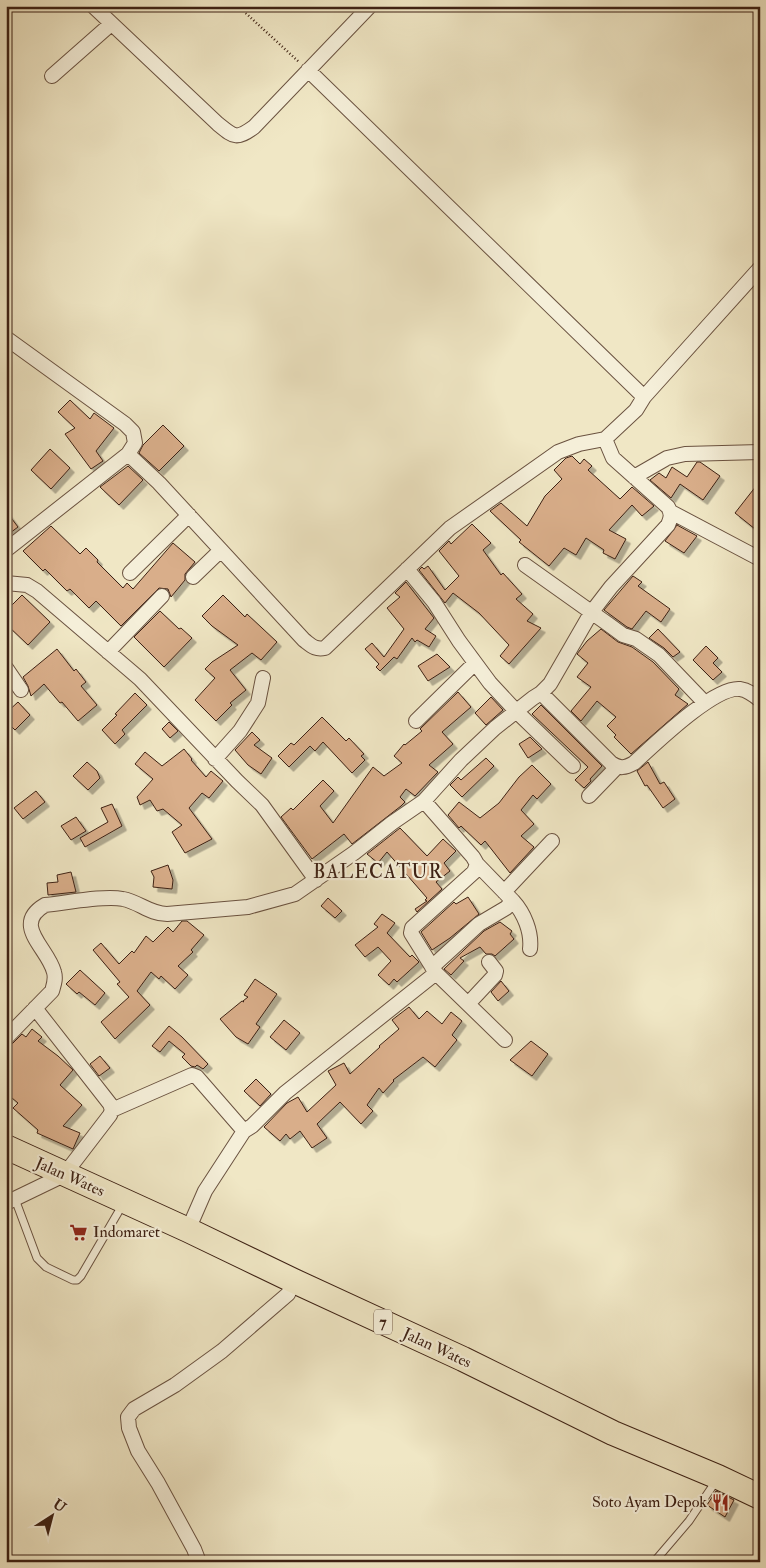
<svg xmlns="http://www.w3.org/2000/svg" width="766" height="1568" font-family="'IM FELL Double Pica',serif">
	<style>
		.building { fill: #d9ae8a; stroke: #3d2114; filter: url(#shadow) }
		.lines { fill: none; stroke-linecap: round; stroke-linejoin: round }
		.service-casing { stroke: #6a5240; stroke-width: 9 }
		.minor-casing { stroke: #6a5240; stroke-width: 16 }
		.trunk-casing { stroke: #3d2114; stroke-width: 26 }
		.path { stroke: #3d2114; stroke-width: 2.5; stroke-dasharray: 1 2.5; stroke-linecap: butt }
		.service { stroke: #f5efd9; stroke-width: 7 }
		.minor { stroke: #f5efd9; stroke-width: 14 }
		.trunk { stroke: #f0e7c5; stroke-width: 24 }
		.labels { text-anchor: middle; dominant-baseline: central; stroke-width: 4.5; stroke-linejoin: round; paint-order: stroke }
		.shield { fill: #f5efd9; stroke: #745f4f; stroke-width: 1 }
		.shield-label { font-size: 15px; font-weight: bold; fill: #3d2114 }
		.street-label { font-size: 16px; fill: #3d2114; stroke: #f5efd9 }
		.poi-label { font-size: 16px; fill: #3d2114; stroke: #f5efd9; text-anchor: start }
		.quarter-label { font-size: 19px; letter-spacing: 1px; fill: #3d2114; stroke: #f5efd9 }
	</style>
	<defs>
		<filter id="shadow"><feDropShadow dx="4.5" dy="4.5" stdDeviation="0" flood-color="#0004"/></filter>
	</defs>
	<rect width="100%" height="100%" fill="#f0e7c5"/>
	<filter id="stains"><feTurbulence type="fractalNoise" baseFrequency=".004" numOctaves="4"/><feColorMatrix values="0 0 0 0 .2 0 0 0 0 .09 0 0 0 0 .02 0 0 0 .5 -.17"/></filter>
	<radialGradient id="worn" r=".72"><stop offset=".6" stop-color="#630" stop-opacity="0"/><stop offset="1" stop-color="#630" stop-opacity=".3"/></radialGradient>
	<!-- building -->
	<path class="building" d="M70,400L90,419L94,413L114,428L96,451L103,461L91,469L65,434L75,428L58,412Z
		M163,425L184,446L159,471L139,453L143,445Z
		M50,449L70,468L51,489L31,470Z
		M572,456L580,464L584,459L592,466L588,470L620,499L632,487L654,506L642,516L632,505L609,530L626,539L615,559L603,553L604,550L586,538L576,555L564,548L549,566L519,542L521,540L490,511L501,503L527,526L545,496L562,479L554,470L566,458Z
		M697,462H700L720,476L703,500L680,484L671,498L650,480L659,473L666,478L672,467L687,477Z
		M128,466L143,480L119,505L100,487Z
		M760,481V533L735,513Z
		M6,511L18,527L6,536Z
		M472,524L491,543L483,550L501,575L503,573L522,594L516,599L533,614L527,621L541,628L509,664L500,656L509,645L479,613L453,593L445,603L419,570L422,567L424,569L428,566L445,590L459,576L439,551L449,541L451,544Z
		M677,525L697,536L684,553L665,541Z
		M51,526L80,554L86,548L98,560L97,562L123,588L127,583L133,589L173,543L195,562L185,574V580L171,597L168,589L159,588L121,626L96,601L89,608L70,589L67,591L45,569L43,571L23,551Z
		M633,576L642,582L638,586L670,609L661,622L646,611L632,629L627,627L604,610Z
		M406,582L434,618L425,629L436,636L429,647L417,640L415,642L412,638L397,659L394,657L380,671L376,667L379,664L365,649L372,643L384,657L404,629L387,608L400,597L395,593Z
		M22,595L50,622L28,645L6,624V611Z
		M223,595L245,617L247,614L277,642L261,660L252,653L230,670L246,690L230,703L232,705L216,721L195,700L215,678L205,669L212,662L238,645L212,626L202,616Z
		M160,611L179,629L181,628L192,638L164,667L134,637Z
		M601,629L618,642L632,647L653,662L679,689L675,695L688,704L631,754L614,737L616,735L607,726L616,717L597,701L581,721L571,711L591,687L577,677L588,663L577,654L587,641Z
		M658,629L680,652L673,657L664,648L649,638Z
		M706,646L718,658L713,663L722,672L713,680L693,660Z
		M57,649L74,671L76,669L86,682L81,686L97,705L78,721L62,702L60,703L44,684L31,696L28,686L23,677Z
		M437,654L450,667L428,681L418,666Z
		M458,692L471,707L442,732L453,744L429,765L438,772L415,796L406,789L400,797L405,802L401,806L352,844L344,834L312,859L281,817L291,808L293,810L323,780L334,791L320,806L333,823L373,767L384,776L402,763L394,756L404,744L405,745L422,731L420,729Z
		M135,693L147,705L122,730L125,734L115,744L102,730L117,715L115,714Z
		M491,697L503,710L486,725L475,713Z
		M18,702L30,715L15,730L6,721V713Z
		M541,705L602,766L590,779L591,781L584,788L575,780L588,767L532,714Z
		M322,717L346,741L349,738L364,754L361,756L365,760L352,773L323,742L315,751L310,746L289,767L278,756L291,743L294,745Z
		M169,722L178,731L170,738L162,729Z
		M252,732L260,740L254,745L272,758L261,774L248,765L235,750Z
		M530,737L542,749L528,758L519,744Z
		M184,749L192,759L191,760L206,777L211,771L223,781L209,798L202,793L189,808L212,839L185,853L172,832L182,825L163,809L157,811L150,800L140,805L137,797L153,779L135,764L145,752L162,766Z
		M486,758L494,766L462,797L450,785L458,777L461,780Z
		M87,762L97,771L100,778L88,790L73,776Z
		M648,762L660,784L664,782L675,799L663,808L647,785L645,786L637,771Z
		M532,765L551,784L537,799L533,795L521,810L534,824L521,836L534,847L510,873L485,841L481,845L461,826L459,828L448,815L459,802L480,818L499,803L519,777Z
		M36,791L45,802L23,819L14,808Z
		M112,804L122,826L85,847L80,838L108,822L101,808Z
		M76,817L86,831L71,840L61,826Z
		M400,828L427,856L443,839L456,851L444,863L450,871L436,882L442,889L417,912L415,909L427,901L425,900L427,898L387,852L378,863L367,854Z
		M168,865L173,880L172,889L153,887L154,877L151,871Z
		M71,872L76,892L48,895L47,883L58,882L57,875Z
		M468,897L479,914L450,938L432,950L421,932L454,902L456,904Z
		M328,898L342,911L335,918L321,906Z
		M382,914L395,923L387,933L410,957L412,955L419,962L397,982L394,979L389,985L378,975L391,961L378,947L365,957L355,945L378,927L374,924Z
		M182,921H187L204,935L191,950L193,952L178,966L188,975L175,989L161,976L159,979L151,972L137,991L150,1005L115,1039L101,1022L129,997L117,984L120,982L93,950L101,943L119,964L132,951L134,953L146,936L153,942L168,927L173,932Z
		M500,922L512,931L510,934L514,939L495,956L492,954H486L480,947L460,958L464,961L451,975L444,969L484,931Z
		M80,970L105,993L95,1005L79,992L77,994L66,984Z
		M255,979L277,994L256,1024L260,1027L248,1044L236,1037L220,1019L242,1001L244,1002L243,1001L248,997L244,995Z
		M501,981L509,991L498,1001L491,992Z
		M409,1007L419,1019L427,1011L442,1024L451,1012L462,1021L452,1035L457,1040L435,1067L423,1057L393,1080L394,1081L383,1093L379,1088L367,1105L373,1111L361,1124L340,1102L317,1124L327,1138L312,1148L300,1131L290,1139L286,1134L280,1141L264,1127L287,1103L298,1097L307,1112L336,1085L328,1071L344,1063L350,1074L380,1047L379,1046L399,1029L392,1020Z
		M284,1020L300,1033L286,1050L270,1037Z
		M169,1026L182,1037L208,1064L203,1069L197,1065L195,1067L191,1066L182,1057L185,1054L169,1041L160,1052L152,1046Z
		M32,1029L42,1037L38,1041L58,1056L73,1070L60,1085L82,1105L63,1126L80,1133L73,1149L37,1133L38,1130L13,1108L18,1103L6,1093V1047L12,1044L22,1034L26,1037Z
		M531,1041L548,1054L532,1076L510,1060Z
		M100,1056L110,1068L99,1076L90,1064Z
		M256,1079L271,1094L260,1106L244,1091Z
		M716,1491L734,1500L725,1517L707,1505Z"/>
	<g class="lines">
		<defs>
			<path id="service" d="M15,1199L37,1258L46,1267L73,1280H77L81,1276L123,1204
				M654,1562L689,1521L716,1481"/>
			<path id="minor" d="M93,6L218,124C234,137 236,140 254,127L370,6
				M52,76L111,24
				M6,338L125,424L133,432L135,443L128,454L6,550
				M644,397L760,268
				M128,454L159,483L304,640C312,646 315,650 325,648L450,528L558,452L579,444L605,439L636,410L644,397L308,70
				M634,477L667,458L685,454L760,452
				M671,512L760,559
				M525,565L608,624L623,635L636,639L659,655L705,703
				M407,569L434,602L459,641L490,683L516,711L573,766
				M130,573L189,515
				M193,577L221,550
				M6,583L27,585L37,591L140,679L237,781L262,805L316,880
				M108,652L162,596
				M6,668L21,690
				M541,693L611,763C620,769 625,768 634,763C654,745 714,686 740,689C748,690 754,695 760,700
				M416,721L475,663
				M215,759L240,731L258,703L263,678
				M589,796L617,767
				M424,801L473,857L477,864L474,872L412,928L411,933L436,973L505,1040
				M504,892L552,841
				M513,901C524,913 532,932 530,949
				M432,967L479,924L506,908L513,901L477,864
				M468,1004L495,975L496,971L489,962
				M6,1038L52,991C54,984 56,979 54,972C48,948 11,925 45,905C66,903 104,895 123,899C139,902 150,914 167,914L248,907L295,894L354,853L392,823L424,801L461,760L495,728L533,698L541,693L550,684L591,613L611,587L668,525C671,518 672,514 668,507L613,458L605,439
				M112,1110L192,1075L197,1077L244,1131
				M6,1203L64,1175L110,1115L112,1110L110,1104L35,1008
				M188,1230L205,1191L244,1131L252,1126L285,1093L436,973
				M199,1562L194,1549L158,1483L138,1451L129,1428L128,1417L134,1409L175,1385L222,1351L288,1294L294,1281"/>
			<path id="trunk" d="M6,1147L188,1230L294,1281L463,1359L613,1433L718,1477L760,1497"/>
		</defs>
		<!-- service casing -->
		<use href="#service" class="service-casing"/>
		<!-- minor casing -->
		<use href="#minor" class="minor-casing"/>
		<!-- trunk casing -->
		<use href="#trunk" class="trunk-casing"/>
		<!-- path -->
		<path class="path" d="M238,6L299,62"/>
		<!-- service -->
		<use href="#service" class="service"/>
		<!-- minor -->
		<use href="#minor" class="minor"/>
		<!-- trunk -->
		<use href="#trunk" class="trunk"/>
	</g>
	<!-- icons -->
	<defs>
		<symbol id="supermarket-bare" viewBox="-9 -9 18 18"><path d="M-6-5.5h2.5l.6 2H6L4.5 2H-2.5L-4.4-4H-6ZM-1.5 3.2a1.3 1.3 0 1 0 .1 0ZM3 3.2a1.3 1.3 0 1 0 .1 0Z" fill="#8f2418" stroke="#f5efd9" stroke-width="2.5" paint-order="stroke"/></symbol>
		<symbol id="restaurant-bare" viewBox="-9 -9 18 18"><path d="M-5-6h1v4h1v-4h1v4h1v-4h1v5L-1.5 .5V6h-2V.5L-5-1ZM5-6V6H3V1.5H1.5Q1.5-4 5-6Z" fill="#8f2418" stroke="#f5efd9" stroke-width="2.5" paint-order="stroke"/></symbol>
	</defs>
	<g fill-rule="evenodd">
		<use href="#supermarket-bare" x="66" y="1220" width="25" height="25"/>
		<use href="#restaurant-bare" x="708" y="1490" width="25" height="25"/>
	</g>
	<g class="labels">
		<!-- shield labels -->
		<rect class="shield" x="374" y="1309.5" width="18" height="25" rx="4"/>
		<g class="shield-label">
			<text x="383" y="1322">7</text>
		</g>
		<!-- street labels -->
		<g class="street-label">
			<text transform="translate(70 1177) rotate(24)">Jalan Wates</text>
			<text transform="translate(437 1348) rotate(25)">Jalan Wates</text>
		</g>
		<!-- poi labels -->
		<g class="poi-label">
			<text x="93" y="1232">Indomaret</text>
			<text x="707" y="1502" text-anchor="end">Soto Ayam Depok</text>
		</g>
		<!-- quarter labels -->
		<g class="quarter-label">
			<text x="378" y="872">BALECATUR</text>
		</g>
	</g>
	<!-- margin -->
	<rect width="766" height="1568" fill="none" stroke="#f0e7c5" stroke-width="25"/>
	<rect x="8" y="8" width="751" height="1553" fill="none" stroke="#3d2114" stroke-width="2.5"/>
	<rect x="12" y="12" width="741" height="1543" fill="none" stroke="#3d2114"/>
	<!-- north arrow -->
	<g transform="translate(52 1516) rotate(36)" stroke="#f5efd9" stroke-width="4" paint-order="stroke">
	<path d="M0-4L9 19L0 12L-9 19Z" fill="#3d2114"/>
	<text y="-8" font-size="14" font-weight="bold" text-anchor="middle" fill="#3d2114">U</text>
	</g>
	<rect width="100%" height="100%" filter="url(#stains)"/>
	<rect width="100%" height="100%" fill="url(#worn)"/>
</svg>
